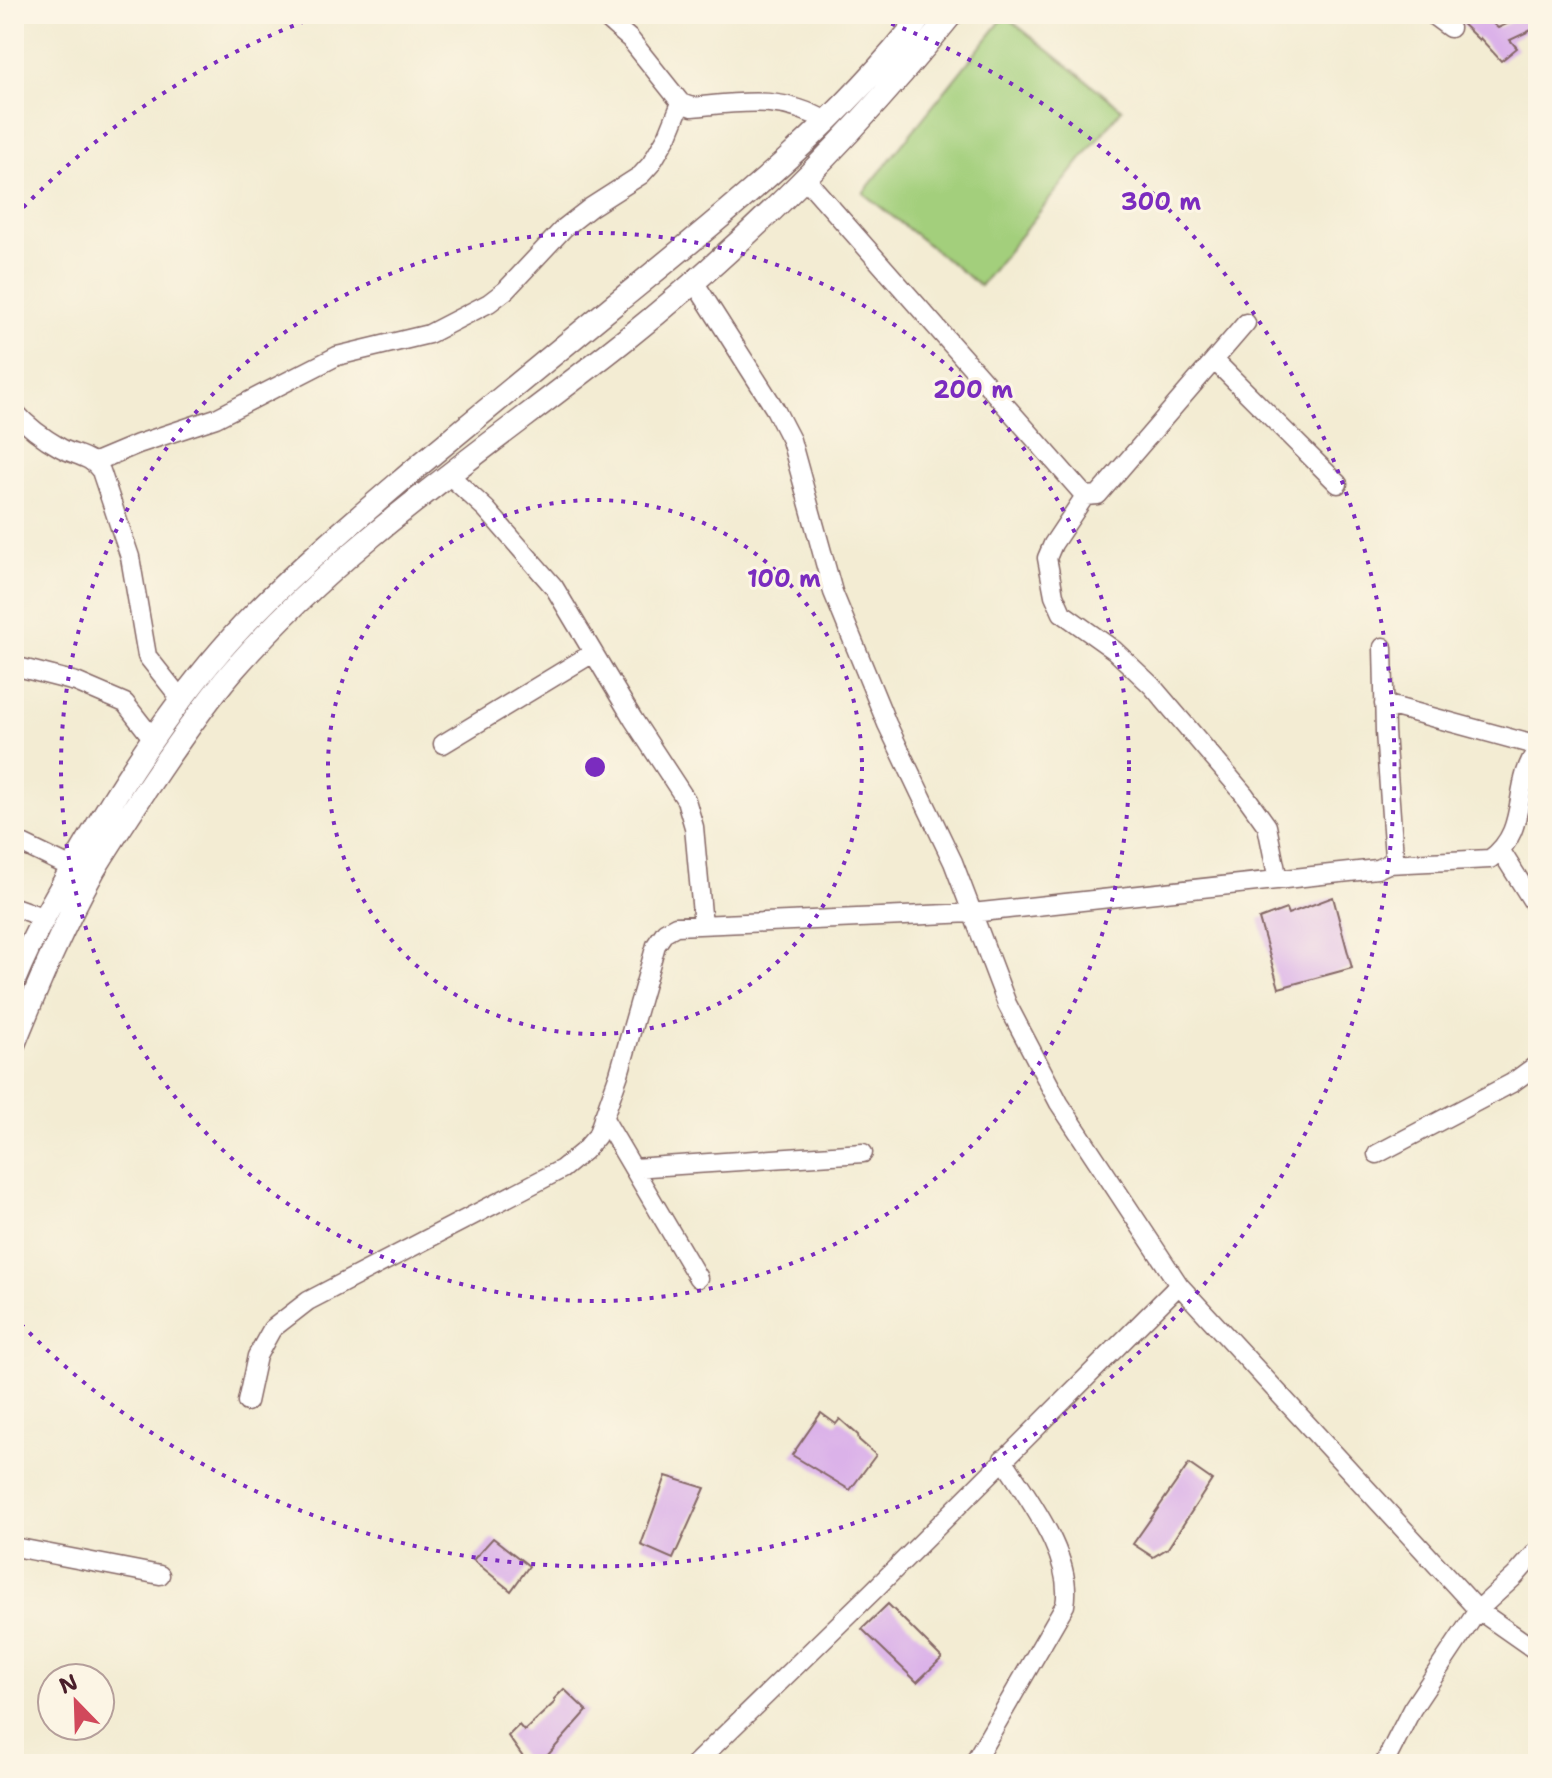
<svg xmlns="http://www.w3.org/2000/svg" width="1552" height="1778" font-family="'Shantell Sans',sans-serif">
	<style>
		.green { fill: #a3cf7b; stroke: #767753; stroke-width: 2 }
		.building { fill: #dbb2e9 }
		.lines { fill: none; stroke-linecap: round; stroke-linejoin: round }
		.minor-casing { stroke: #856766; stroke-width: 21 }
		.major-casing { stroke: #856766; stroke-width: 25 }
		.minor { stroke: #fff; stroke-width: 18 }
		.major { stroke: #fff; stroke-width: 22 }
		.ring { fill: none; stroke: #7b2cbf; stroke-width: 4; stroke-dasharray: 4 8 }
		.centre { fill: #7b2cbf; stroke: #fcf5e5; stroke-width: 4 }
		.ring-label { font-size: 24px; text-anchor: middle; font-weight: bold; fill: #7b2cbf; stroke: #fcf5e5; stroke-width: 6; stroke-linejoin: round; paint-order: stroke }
	</style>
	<rect width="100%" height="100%" fill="#fcf5e5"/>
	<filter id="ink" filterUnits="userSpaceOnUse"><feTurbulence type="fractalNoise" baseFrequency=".0125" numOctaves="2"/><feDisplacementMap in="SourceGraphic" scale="16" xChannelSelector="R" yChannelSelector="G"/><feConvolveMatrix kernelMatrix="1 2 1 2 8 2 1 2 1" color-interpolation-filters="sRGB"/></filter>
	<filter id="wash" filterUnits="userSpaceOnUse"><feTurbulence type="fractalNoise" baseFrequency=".006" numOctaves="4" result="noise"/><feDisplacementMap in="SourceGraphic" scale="32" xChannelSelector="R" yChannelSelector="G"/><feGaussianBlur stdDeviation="1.8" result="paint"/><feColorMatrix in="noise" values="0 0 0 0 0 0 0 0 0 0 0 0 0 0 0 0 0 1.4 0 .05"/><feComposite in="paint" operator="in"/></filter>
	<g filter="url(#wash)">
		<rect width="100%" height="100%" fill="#f3ecd3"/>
		<!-- green -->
		<path class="green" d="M1005,16L1122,109L980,286L863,193Z"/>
		<g id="blocks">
			<!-- building -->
			<path class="building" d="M1452,14H1482L1498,28L1528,14H1538V27L1510,40L1517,48L1501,61L1480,38L1479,40Z
				M1333,897L1352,968L1279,988L1259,919L1286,909L1288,914Z
				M821,1413L836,1424L840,1419L858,1435L859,1440L876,1455L850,1490L792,1455Z
				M1189,1464L1212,1480L1168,1548L1153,1557L1133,1544Z
				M666,1476L705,1488L673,1559L641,1545Z
				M493,1538L529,1566L511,1591L473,1560Z
				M888,1604L942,1658L917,1682L862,1629Z
				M564,1689L587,1711L540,1764H528L508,1736L519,1725L524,1731L555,1702L554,1699Z"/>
		</g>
	</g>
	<g filter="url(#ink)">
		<use href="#blocks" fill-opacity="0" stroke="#856766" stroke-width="2"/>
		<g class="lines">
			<defs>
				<path id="minor" d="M601,14L630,39L681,103L692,107C743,102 782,95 828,122
					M1431,14L1450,28
					M804,177L1085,496L1098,495L1246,323
					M693,280L775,409L791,440L833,592L887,724L953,862L1007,1004L1059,1103L1179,1285L1478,1610L1538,1652
					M1214,360L1338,484
					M14,411C28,427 43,438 61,448C76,456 91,456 101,471L130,557L147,656L181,699
					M95,462L138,444L216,418L337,356L429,334L489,303L506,290L564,228L591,207L641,175L651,164L668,135L681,103
					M449,475L486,509L554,587L633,719L686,800L694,827L703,925
					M1085,496L1053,544L1047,558L1054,595L1062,613L1114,650L1152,686L1244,794L1267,826L1278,880
					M14,666L76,682L125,703L153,739
					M1384,704L1538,746
					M443,744L593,653
					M14,840L72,868
					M1501,851L1538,910
					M1388,864L1490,859C1531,829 1510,785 1538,749
					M14,907L45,918
					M603,1117L698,1278
					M1377,1154L1512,1083L1538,1064
					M633,1168L863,1153
					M247,1402L257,1356L272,1329L308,1301L562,1169L584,1151L597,1136L619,1074L656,945L665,932L676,926L972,913L1377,869L1388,864L1394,857L1385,732L1383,647
					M14,1547L160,1575
					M695,1764L874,1590L1179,1285
					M973,1764L1065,1605C1074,1557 1028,1499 1003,1459
					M1384,1764L1412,1709L1478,1610L1515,1576L1538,1550"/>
				<path id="major" d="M14,981C33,934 60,888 86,844C135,761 189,680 257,611C309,558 366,511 422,463C486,410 550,357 615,304C724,215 836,127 923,14
					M14,1044C38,985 63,925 94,870C117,832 143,794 168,757C190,726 211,695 236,667C349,538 493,445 626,339C746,243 856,133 952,14"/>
			</defs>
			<!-- minor casing -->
			<use href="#minor" class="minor-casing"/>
			<!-- major casing -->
			<use href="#major" class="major-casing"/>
			<!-- minor -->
			<use href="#minor" class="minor"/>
			<!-- major -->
			<use href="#major" class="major"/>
		</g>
	</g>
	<!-- distance rings -->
	<g class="ring">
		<circle cx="595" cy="767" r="267"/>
		<circle cx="595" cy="767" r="534"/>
		<path d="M15 216A800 800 0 0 1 321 15M869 15A800 800 0 1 1 15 1318"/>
	</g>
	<circle cx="595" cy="767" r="12" class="centre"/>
	<g class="ring-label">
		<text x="1161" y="210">300 m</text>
		<text x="973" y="398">200 m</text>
		<text x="784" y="587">100 m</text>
	</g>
	<!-- margin -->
	<rect width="1552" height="1778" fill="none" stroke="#fcf5e5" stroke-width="48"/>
	<!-- north arrow -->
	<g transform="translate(76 1702) rotate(337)"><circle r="38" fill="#fcf5e5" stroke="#b59f9b" stroke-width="2"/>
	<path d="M0-6L14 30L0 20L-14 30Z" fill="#d1495b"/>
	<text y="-12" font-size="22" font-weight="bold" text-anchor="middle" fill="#4a1f2b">N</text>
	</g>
</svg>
